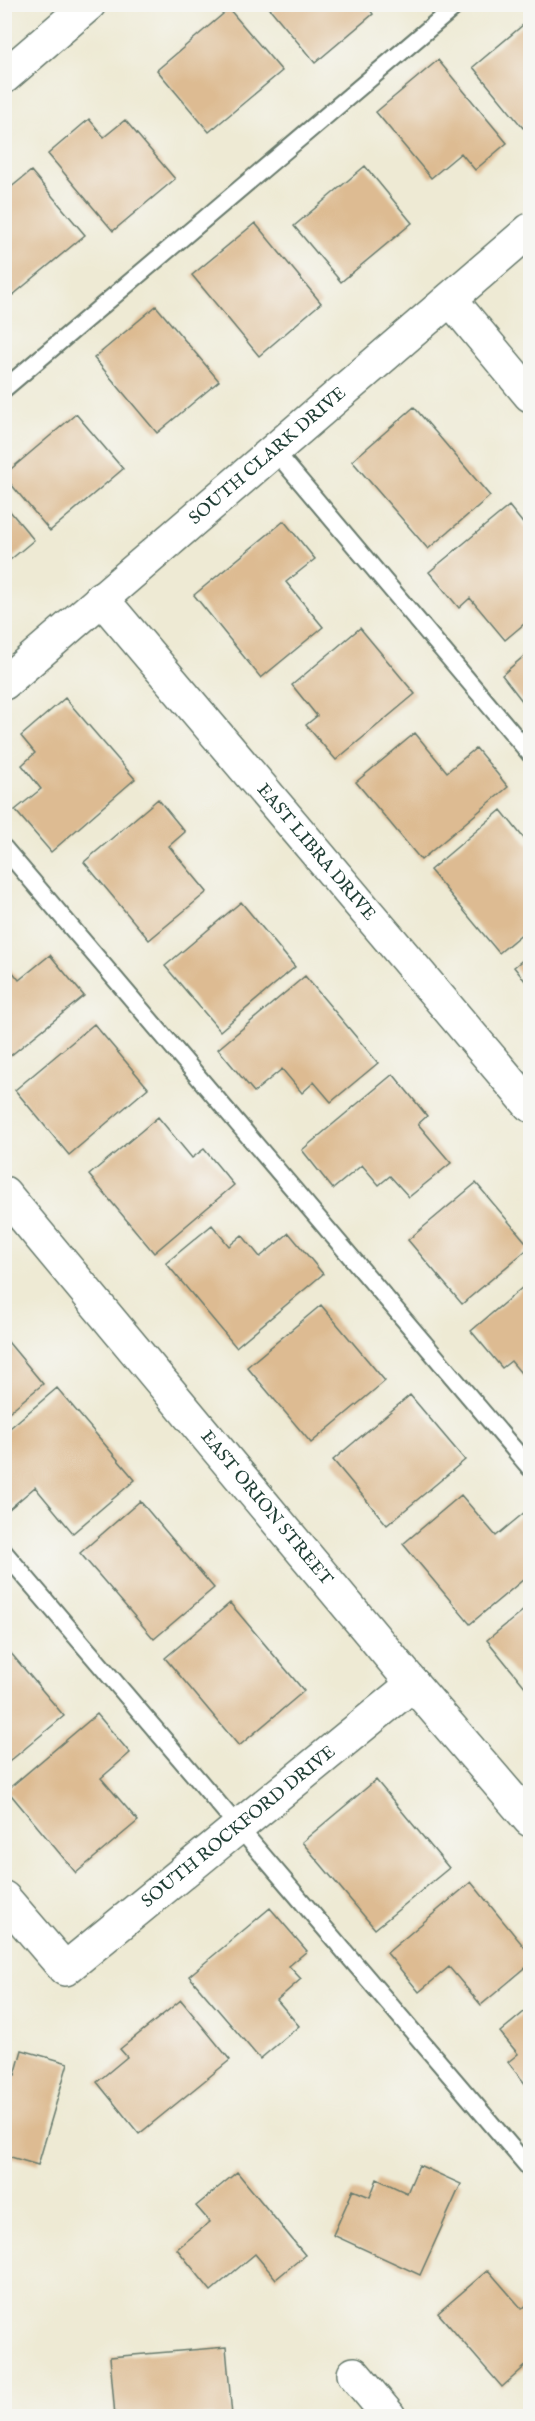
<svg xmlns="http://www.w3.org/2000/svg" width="535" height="2421" font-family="'IM FELL English',serif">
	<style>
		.building { fill: #ddbb92 }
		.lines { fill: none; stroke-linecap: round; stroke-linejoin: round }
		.lane-casing { stroke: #677a6c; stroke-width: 20 }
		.street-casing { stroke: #677a6c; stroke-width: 36 }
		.secondary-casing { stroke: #677a6c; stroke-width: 36 }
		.lane { stroke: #fff; stroke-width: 16 }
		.street { stroke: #fff; stroke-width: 33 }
		.secondary { stroke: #fff; stroke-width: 33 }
		.labels { text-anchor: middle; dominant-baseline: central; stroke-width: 5; stroke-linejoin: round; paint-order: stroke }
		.street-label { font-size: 18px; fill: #1f3d34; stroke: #f6f6f2 }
	</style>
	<rect width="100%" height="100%" fill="#f6f6f2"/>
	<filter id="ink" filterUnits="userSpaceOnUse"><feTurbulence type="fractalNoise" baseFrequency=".0167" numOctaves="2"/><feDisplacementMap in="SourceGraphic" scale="12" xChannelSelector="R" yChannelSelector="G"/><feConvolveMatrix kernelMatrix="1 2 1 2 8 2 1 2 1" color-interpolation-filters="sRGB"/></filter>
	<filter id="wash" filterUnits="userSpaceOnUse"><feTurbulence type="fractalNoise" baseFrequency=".008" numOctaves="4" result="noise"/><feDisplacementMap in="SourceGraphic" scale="24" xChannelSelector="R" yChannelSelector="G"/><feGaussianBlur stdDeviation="1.35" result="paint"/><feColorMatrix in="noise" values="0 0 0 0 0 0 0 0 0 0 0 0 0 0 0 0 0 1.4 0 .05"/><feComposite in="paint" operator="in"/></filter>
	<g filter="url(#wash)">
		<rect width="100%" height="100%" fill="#eeead4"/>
		<g id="blocks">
			<!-- building -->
			<path class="building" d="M266,4H366L373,14L315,63Z
				M229,9L282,71L209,132L157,70Z
				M530,19V122L523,128L473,67Z
				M438,60L507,143L475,170L461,153L431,178L376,112Z
				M89,119L104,137L125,120L175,179L113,231L48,154Z
				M365,166L412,223L341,282L294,226Z
				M31,171L85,235L13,295L4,285V193Z
				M255,223L321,303L259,356L192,275Z
				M156,306L219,381L157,433L94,358Z
				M414,407L490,496L428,549L352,461Z
				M76,414L123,469L50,531L5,477V474Z
				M4,504L34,540L4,565Z
				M509,506L530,532V619L505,640L470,598L459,608L429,572Z
				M284,521L315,559L286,582L323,627L261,678L194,595Z
				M360,628L415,694L336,760L306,725L317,716L292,685Z
				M530,651V711L502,675Z
				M65,698L135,779L51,852L15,810L41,789L22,765L35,753L21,736Z
				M415,733L447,772L476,748L508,787L421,860L356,782Z
				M158,799L185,832L169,846L207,892L149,940L84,862Z
				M501,810L530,846V927L499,953L430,870Z
				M241,902L295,967L220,1031L165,966Z
				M530,954V987L514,967Z
				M50,955L84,996L4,1061V961L19,980Z
				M305,976L378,1063L331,1102L314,1082L302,1093L282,1069L254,1092L218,1049Z
				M94,1024L148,1088L69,1155L15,1090Z
				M393,1074L427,1116L418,1124L451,1163L409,1197L390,1176L379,1185L362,1165L333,1189L302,1150Z
				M158,1117L192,1158L204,1149L234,1185L154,1253L89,1175Z
				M476,1183L530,1247L462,1304L408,1240Z
				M212,1225L229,1246L242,1235L260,1257L289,1233L323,1274L236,1347L166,1263Z
				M530,1281V1384L511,1361L502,1368L471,1331Z
				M321,1305L385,1381L311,1443L247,1367Z
				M4,1337L43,1384L4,1416Z
				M57,1388L135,1480L73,1533L35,1487L8,1510L4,1506V1433Z
				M410,1395L465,1460L387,1525L333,1460Z
				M461,1495L496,1536L525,1512L530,1518V1574L470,1624L403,1544Z
				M140,1501L214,1588L154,1639L80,1553Z
				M230,1603L304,1691L239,1746L165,1658Z
				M530,1605V1693L487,1640Z
				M4,1645L64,1716L4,1766Z
				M97,1714L130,1753L101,1778L138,1821L76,1873L7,1790Z
				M376,1780L449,1868L375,1929L302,1842Z
				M471,1882L530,1954V1964L481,2005L449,1967L419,1992L387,1953Z
				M270,1908L307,1951L289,1966L301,1979L277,2000L299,2026L260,2059L189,1976Z
				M181,2000L230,2060L139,2134L97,2082L127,2057L120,2049Z
				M530,2007V2090L508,2062L518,2054L500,2032Z
				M22,2050L68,2063L38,2165L4,2155V2071L15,2075Z
				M419,2165L461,2184L420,2275L333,2235L353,2190L370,2197L377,2179L407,2193Z
				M237,2172L305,2255L276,2279L255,2254L211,2291L177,2249L210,2222L196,2206Z
				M488,2270L522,2309L530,2302V2362L502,2387L438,2313Z
				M226,2347L232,2416H115L110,2357Z"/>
		</g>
	</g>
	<g filter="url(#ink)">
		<use href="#blocks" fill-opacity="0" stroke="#677a6c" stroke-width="1.5"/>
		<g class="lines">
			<defs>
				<path id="lane" d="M4,389L458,4
					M274,450L530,754
					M4,848L530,1468
					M4,1552L530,2169"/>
				<g id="street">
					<path d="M451,300L530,395"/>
					<path id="s1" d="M101,598L530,1105"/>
					<path id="s2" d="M4,683L530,230"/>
					<path id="s3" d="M4,1193L413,1684L530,1820"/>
					<path id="s4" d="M4,1898L65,1969L413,1684"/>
					<path d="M354,2374L389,2416"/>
				</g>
				<path id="secondary" d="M4,77L89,4"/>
			</defs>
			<!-- lane casing -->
			<use href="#lane" class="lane-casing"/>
			<!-- street casing -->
			<use href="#street" class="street-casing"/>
			<!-- secondary casing -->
			<use href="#secondary" class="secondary-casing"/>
			<!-- lane -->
			<use href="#lane" class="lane"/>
			<!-- street -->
			<use href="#street" class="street"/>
			<!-- secondary -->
			<use href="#secondary" class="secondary"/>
		</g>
	</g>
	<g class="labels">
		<!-- street labels -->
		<g class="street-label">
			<text stroke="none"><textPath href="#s2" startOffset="348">SOUTH CLARK DRIVE</textPath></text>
			<text stroke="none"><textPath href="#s1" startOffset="333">EAST LIBRA DRIVE</textPath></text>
			<text stroke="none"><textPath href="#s3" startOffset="410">EAST ORION STREET</textPath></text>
			<text stroke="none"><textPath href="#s4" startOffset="318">SOUTH ROCKFORD DRIVE</textPath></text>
		</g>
	</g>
	<!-- margin -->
	<rect width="535" height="2421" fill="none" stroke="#f6f6f2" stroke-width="24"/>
</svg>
